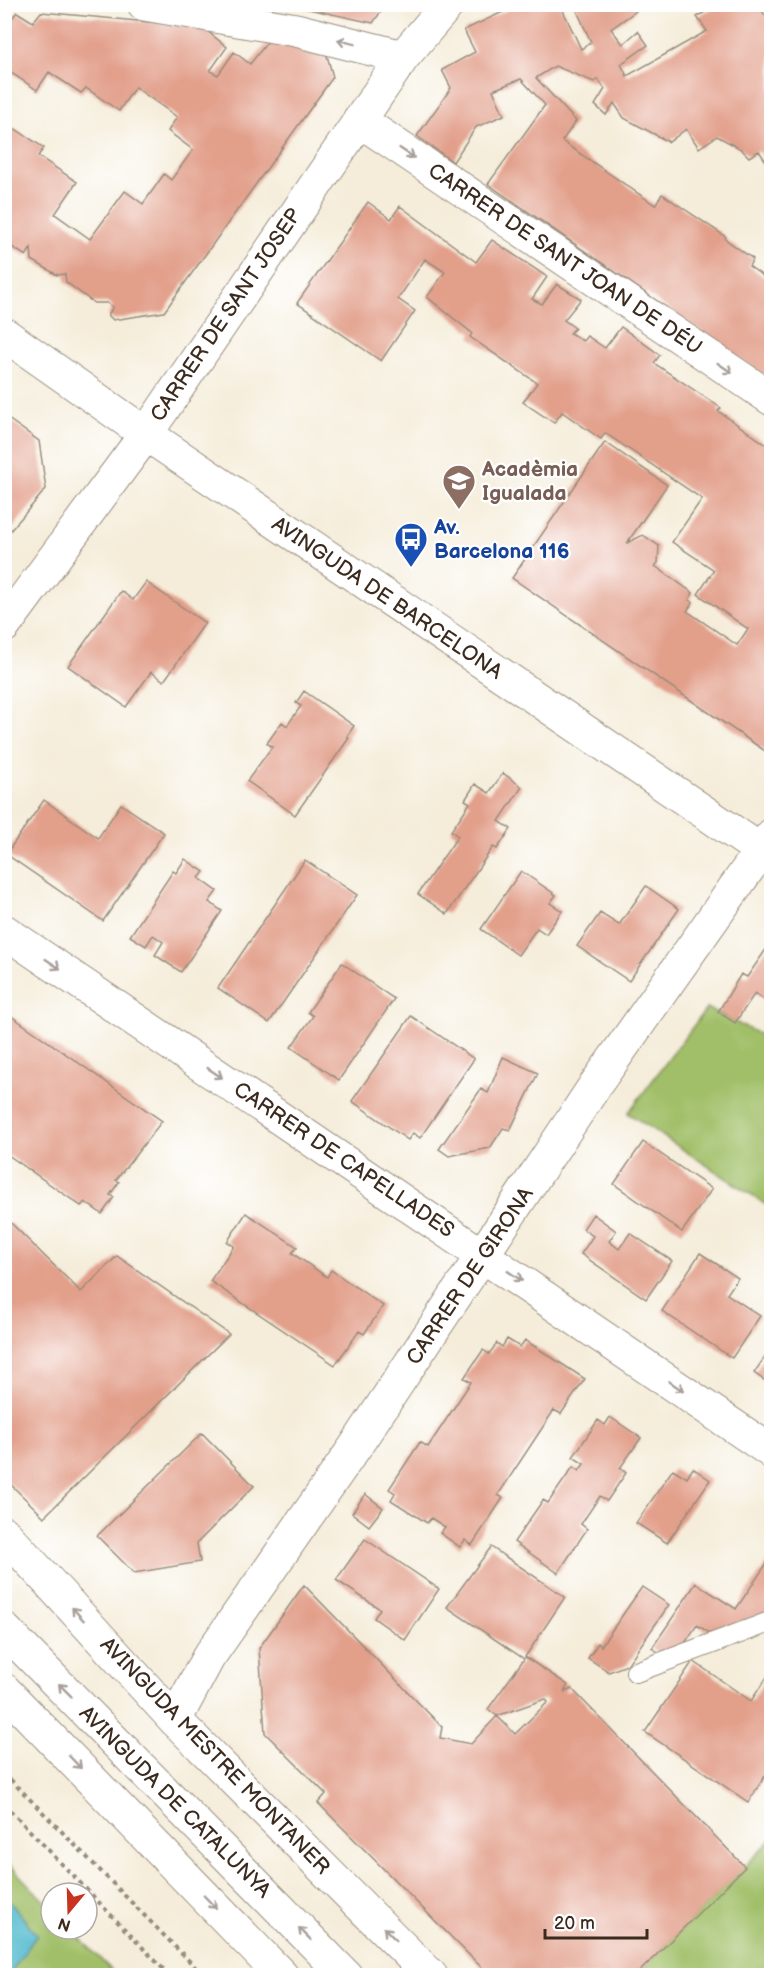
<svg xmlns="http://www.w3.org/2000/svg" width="776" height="1980" font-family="'Balsamiq Sans',sans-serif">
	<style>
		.green { fill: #a0bf67; stroke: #6e7442; stroke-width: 1.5 }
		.water { fill: #50b9cd; stroke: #467276; stroke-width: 1.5 }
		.building { fill: #e29f8a }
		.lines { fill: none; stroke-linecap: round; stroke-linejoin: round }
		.lane-casing { stroke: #988c7c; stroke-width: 22 }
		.street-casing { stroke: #988c7c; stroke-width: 35 }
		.secondary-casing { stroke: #988c7c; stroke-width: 35 }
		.path { stroke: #988c7c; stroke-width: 4; stroke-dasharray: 4.5 4.5; stroke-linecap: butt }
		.lane { stroke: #fff; stroke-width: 20 }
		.street { stroke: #fff; stroke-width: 33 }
		.secondary { stroke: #fff; stroke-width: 33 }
		.oneway { stroke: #a79f9a }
		.labels { text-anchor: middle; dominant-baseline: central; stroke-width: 4.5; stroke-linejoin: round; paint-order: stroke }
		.street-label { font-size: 21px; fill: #3b2a1e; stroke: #fff }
		.education-label { font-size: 21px; font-weight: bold; fill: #785e54; stroke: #fff; text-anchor: start }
		.transit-label { font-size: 21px; font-weight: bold; fill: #164399; stroke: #fff; text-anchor: start }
	</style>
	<rect width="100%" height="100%" fill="#fff"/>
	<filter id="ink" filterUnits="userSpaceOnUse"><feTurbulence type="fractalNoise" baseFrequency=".0167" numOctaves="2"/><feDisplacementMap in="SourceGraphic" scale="12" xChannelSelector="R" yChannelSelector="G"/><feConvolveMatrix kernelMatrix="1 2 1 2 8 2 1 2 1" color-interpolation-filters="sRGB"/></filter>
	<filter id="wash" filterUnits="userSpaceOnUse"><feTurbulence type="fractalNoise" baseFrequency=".008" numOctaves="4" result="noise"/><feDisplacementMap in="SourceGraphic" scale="24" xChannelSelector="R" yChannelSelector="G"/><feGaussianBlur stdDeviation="1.35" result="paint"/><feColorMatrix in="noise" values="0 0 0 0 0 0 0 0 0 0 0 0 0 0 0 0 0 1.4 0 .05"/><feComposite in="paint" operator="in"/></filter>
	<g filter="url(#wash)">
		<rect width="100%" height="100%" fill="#f5edda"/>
		<!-- green -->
		<path class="green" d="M707,1008L765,1037L772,1047L771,1208L628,1113Z
			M771,1840V1975L635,1976Z
			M4,1859L51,1908V1929H71L116,1975H5Z"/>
		<!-- water -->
		<path class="water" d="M5,1896L37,1935L13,1969V1975H5Z"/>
		<g id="blocks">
			<!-- building -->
			<path class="building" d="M286,4H386L373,23Z
				M520,4H560L581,49L591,42L574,4H633L636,11L611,29L623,44L638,31L648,45L621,64L627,76L707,31L697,17L717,4H758L771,25V169L759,151L749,157L741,149L717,136L699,148L686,129L669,142L624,118L614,103L606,115L595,105L605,89L598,79L594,82L555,66L536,78L576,121L562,141L655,205L662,194L726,237L725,239L753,259L749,266L771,282V380L488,184L545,105L521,79L493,90L504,115L476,127L453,162L417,136L451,88L442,70L475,52L464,30Z
				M17,12L33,22L41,12L202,27L227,47L210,71L218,75L234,52L250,64L269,40L326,52L333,77L164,312L113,320L108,315L113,307L107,303H94L66,282L65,274L57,275L32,260L31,248L26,256L4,242V112L12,117L8,124L44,148L38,156L77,182L55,214L90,239L125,191L143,204L164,174L171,180L193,150L168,131L177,117L135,87L119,111L86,88L81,93L49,72L37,90L4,68V13L12,18Z
				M368,202L391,219L400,206L476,262L492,240L547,277L532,299L542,304L557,284L581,299L564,320L575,328L570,333L583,341L587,336L605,348L621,327L660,355L654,363L721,408L718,411L771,448V594L767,601L771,604V755L512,578L605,442L667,485L627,543L643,535L659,546L658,563L655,566L693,593L689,600L693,602L687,611L737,645L748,629L698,594L714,570L672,542L702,499L605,433L601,439L562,412L554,423L523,402L537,383L470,337L472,333L427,297L445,272L425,259L398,299L415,311L381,361L297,303Z
				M4,416L39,441L46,489L4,538Z
				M146,582L205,623L164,681L151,672L126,707L68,666L121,591L133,600Z
				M304,691L354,726L347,736L349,738L295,815L247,781L272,747L267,743L282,722L287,726L301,706L296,703Z
				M503,773L522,787L499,821L511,829L497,849L493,847L447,914L418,894L458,836L451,831L470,803L465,800L475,784L489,793Z
				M44,800L98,838L121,804L164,833L103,921L6,854Z
				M185,859L204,872L199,878L217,891L209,902L222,911L181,972L155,955L163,942L153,935L146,946L130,936L173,871L176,873Z
				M305,860L357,895L269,1023L218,988Z
				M521,871L556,895L550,903L562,911L546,934L537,928L518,955L481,929Z
				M646,886L679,909L629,981L577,946L600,913L619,925Z
				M767,948L771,951V1011L767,1008L770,1004L755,993L735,1023L718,1012L741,974L747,977Z
				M342,963L394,999L339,1080L291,1047L313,1016L308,1012Z
				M4,1011L162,1121L116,1180L119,1182L110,1195L114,1197L102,1214L85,1202L81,1206L8,1155L4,1160Z
				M411,1016L474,1059L420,1138L413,1133L408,1140L352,1101Z
				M503,1057L538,1073L510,1130L503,1128L490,1148L449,1156L439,1149L481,1089L488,1093Z
				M643,1142L712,1189L682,1232L614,1184Z
				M246,1213L297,1247L292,1253L327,1277L331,1270L383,1306L364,1334L359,1331L335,1365L210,1281L234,1246L227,1242Z
				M593,1214L616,1231L609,1241L619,1249L630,1233L672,1261L646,1299L581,1254L593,1236L583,1229Z
				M11,1223L81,1292L117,1256L229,1334L44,1517L4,1478V1229Z
				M700,1253L738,1278L727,1294L760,1316L732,1358L662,1311Z
				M507,1339L520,1347L525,1340L585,1379L561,1414L554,1410L498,1495L503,1498L472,1545L465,1540L460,1547L440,1533L445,1527L431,1518L427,1523L391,1500L395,1493L389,1489L420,1442L428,1447L471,1382L464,1378L483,1350L489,1354L497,1343L502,1347Z
				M771,1348V1385L754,1373Z
				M610,1417L641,1438L620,1468L626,1473L607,1501L600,1496L581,1524L587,1529L558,1573L514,1542L543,1500L548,1503L573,1467L579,1471L584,1464L573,1457L598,1420L605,1425Z
				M202,1433L254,1486L197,1543L200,1562L134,1573L97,1536Z
				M693,1468L710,1480L667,1543L636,1523L673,1469L687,1478Z
				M365,1494L383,1508L369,1526L352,1513Z
				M365,1539L439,1589L405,1640L374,1618L380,1609L336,1580Z
				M491,1547L565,1597L525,1657L568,1685L564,1692L572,1689L745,1867L635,1976H490L318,1803L326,1794L265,1733L259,1648L304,1585L442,1727L440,1738L471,1744L497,1716L515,1734L548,1702L545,1699L497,1716L488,1709L524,1659L447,1607Z
				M771,1557V1611L711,1634L697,1625L683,1646L661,1654L652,1648L696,1583L736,1609Z
				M642,1587L669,1605L627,1665L609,1672L588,1658L598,1643L601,1646Z
				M693,1661L751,1701L771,1671V1767L748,1802L645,1732Z"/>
		</g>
	</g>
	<g filter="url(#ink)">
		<use href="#blocks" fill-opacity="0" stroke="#988c7c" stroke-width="1.5"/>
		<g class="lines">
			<defs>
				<path id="lane" d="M636,1672L772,1621"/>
				<path id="street" d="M144,4L296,30L403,57
					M359,120L772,399
					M4,334L146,434L772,858
					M4,626L146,434L403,57L448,4
					M4,931L772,1452
					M4,1533L175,1720L431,1976
					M175,1720L208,1658L355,1447L596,1084L772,835"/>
				<path id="secondary" d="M4,1629L346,1976
					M4,1690L282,1976"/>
			</defs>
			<!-- lane casing -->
			<use href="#lane" class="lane-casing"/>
			<!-- street casing -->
			<use href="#street" class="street-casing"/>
			<!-- secondary casing -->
			<use href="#secondary" class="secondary-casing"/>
			<!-- path -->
			<path class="path" d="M4,1773L204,1976
				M4,1804L170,1976"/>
			<!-- lane -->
			<use href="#lane" class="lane"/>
			<!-- street -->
			<use href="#street" class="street"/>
			<!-- secondary -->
			<use href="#secondary" class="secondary"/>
		</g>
		<!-- one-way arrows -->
		<defs><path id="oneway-shaft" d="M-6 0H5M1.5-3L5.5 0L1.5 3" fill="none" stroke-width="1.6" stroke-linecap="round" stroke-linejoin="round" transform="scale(1.5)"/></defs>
		<g class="oneway">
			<use href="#oneway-shaft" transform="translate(346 42) rotate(-166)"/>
			<use href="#oneway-shaft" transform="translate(407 153) rotate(34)"/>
			<use href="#oneway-shaft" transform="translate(725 368) rotate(34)"/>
			<use href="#oneway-shaft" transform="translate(53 964) rotate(34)"/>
			<use href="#oneway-shaft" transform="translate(215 1073) rotate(34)"/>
			<use href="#oneway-shaft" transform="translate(515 1276) rotate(34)"/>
			<use href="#oneway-shaft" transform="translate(676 1386) rotate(34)"/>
			<use href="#oneway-shaft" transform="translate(78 1614) rotate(-132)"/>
			<use href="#oneway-shaft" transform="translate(65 1690) rotate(-135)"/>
			<use href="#oneway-shaft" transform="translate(75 1762) rotate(46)"/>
			<use href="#oneway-shaft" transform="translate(210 1902) rotate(46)"/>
			<use href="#oneway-shaft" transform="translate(305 1934) rotate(-135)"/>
			<use href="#oneway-shaft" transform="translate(390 1934) rotate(-135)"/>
		</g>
	</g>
	<!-- icons -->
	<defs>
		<symbol id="school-pin" viewBox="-11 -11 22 30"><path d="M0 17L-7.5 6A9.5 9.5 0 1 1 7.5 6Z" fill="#8d6e63" stroke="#fff"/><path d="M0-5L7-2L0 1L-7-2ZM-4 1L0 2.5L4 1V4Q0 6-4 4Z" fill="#fff"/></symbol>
		<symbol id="bus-pin" viewBox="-11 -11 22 30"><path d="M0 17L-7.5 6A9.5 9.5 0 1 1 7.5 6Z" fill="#1a4fb4" stroke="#fff"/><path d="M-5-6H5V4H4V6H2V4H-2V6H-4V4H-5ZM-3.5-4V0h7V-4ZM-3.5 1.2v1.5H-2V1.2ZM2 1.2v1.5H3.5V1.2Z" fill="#fff"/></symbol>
	</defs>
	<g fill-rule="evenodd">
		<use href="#school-pin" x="440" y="462" width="38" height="52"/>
		<use href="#bus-pin" x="392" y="520" width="38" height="52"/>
	</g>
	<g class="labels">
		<!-- street labels -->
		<g class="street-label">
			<text transform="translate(565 259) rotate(34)">CARRER DE SANT JOAN DE DÉU</text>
			<text transform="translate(226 315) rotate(-56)">CARRER DE SANT JOSEP</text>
			<text transform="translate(387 598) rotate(34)">AVINGUDA DE BARCELONA</text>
			<text transform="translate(344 1160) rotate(34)">CARRER DE CAPELLADES</text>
			<text transform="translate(470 1276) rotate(-56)">CARRER DE GIRONA</text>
			<text transform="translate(215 1756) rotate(46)">AVINGUDA MESTRE MONTANER</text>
			<text transform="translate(175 1802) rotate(45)">AVINGUDA DE CATALUNYA</text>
		</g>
		<!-- education labels -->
		<g class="education-label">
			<text x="482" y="469">Acadèmia<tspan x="482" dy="24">Igualada</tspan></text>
		</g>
		<!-- transit labels -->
		<g class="transit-label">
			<text x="434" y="527">Av.<tspan x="434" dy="24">Barcelona 116</tspan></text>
		</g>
	</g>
	<!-- margin -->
	<rect width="776" height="1980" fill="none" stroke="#fff" stroke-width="24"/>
	<!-- north arrow -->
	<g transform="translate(69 1911) rotate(199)"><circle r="28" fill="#ffffff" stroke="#b1aaa5" stroke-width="1.5"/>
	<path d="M0-4.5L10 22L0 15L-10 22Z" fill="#c8321e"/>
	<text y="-9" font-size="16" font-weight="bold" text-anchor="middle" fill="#3b2a1e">N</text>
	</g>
	<!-- scale -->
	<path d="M545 1929v9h102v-9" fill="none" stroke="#3b2a1e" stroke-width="3"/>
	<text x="554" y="1929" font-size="18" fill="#3b2a1e" stroke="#ffffff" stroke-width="4.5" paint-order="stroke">20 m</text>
</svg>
